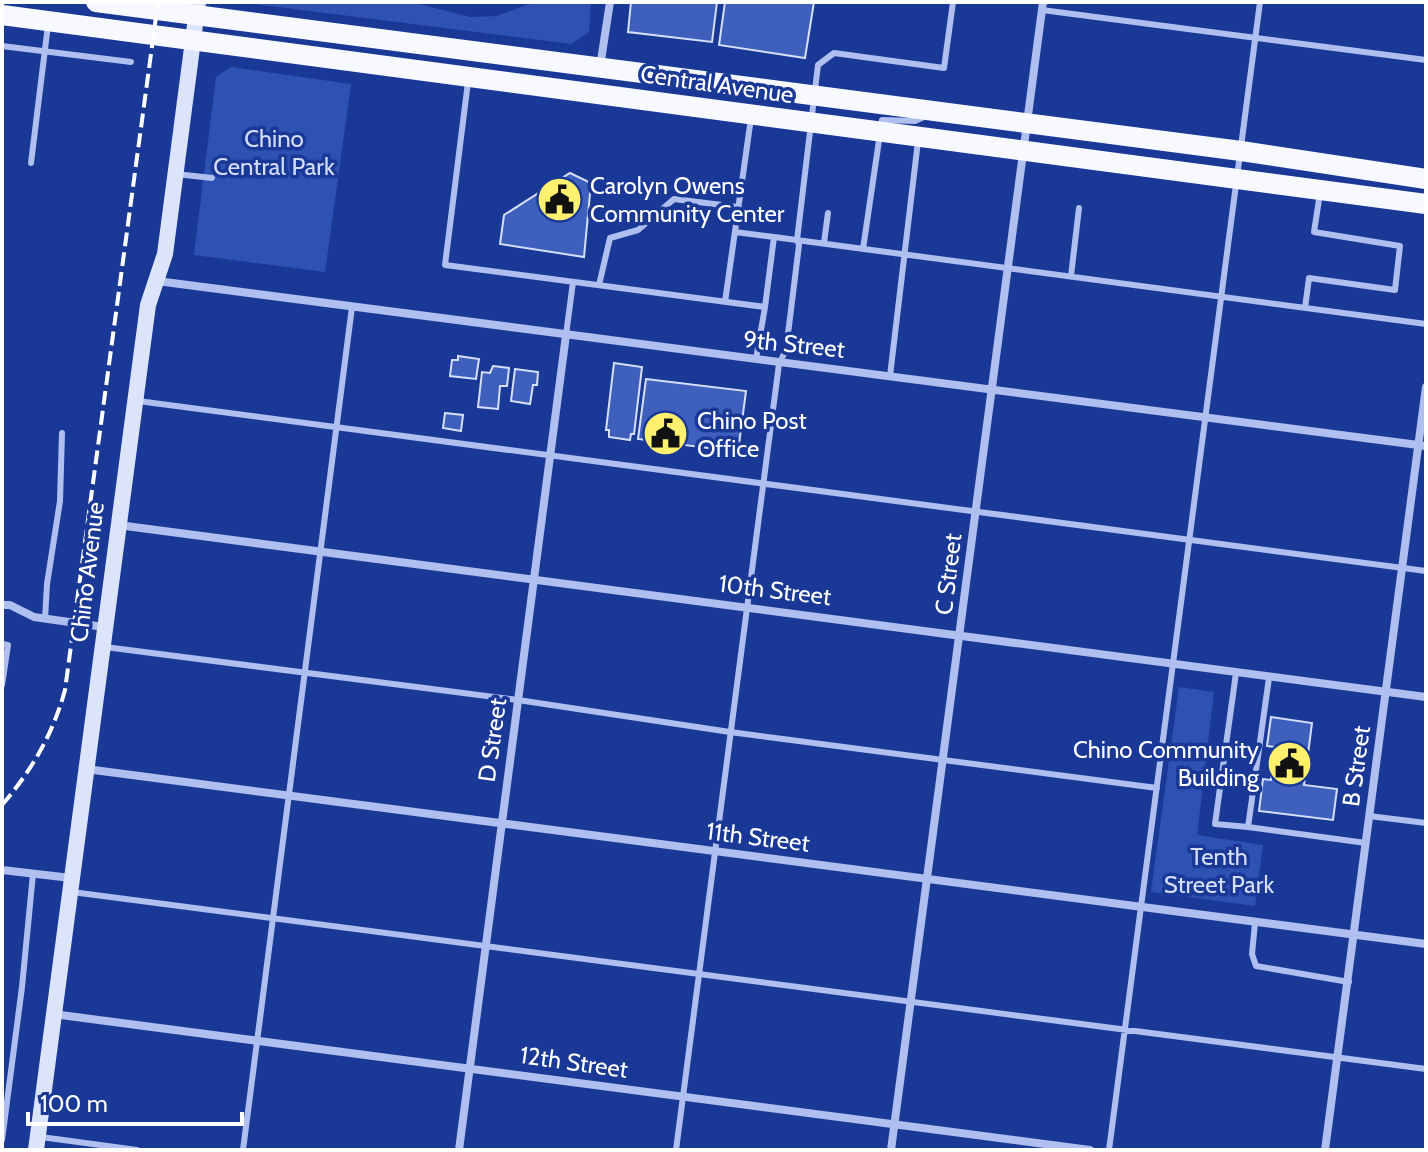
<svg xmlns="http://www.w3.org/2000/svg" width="1428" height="1152" font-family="Cabin,sans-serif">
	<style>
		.green { fill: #2e51b4 }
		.building { fill: #3e5fbc; stroke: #d5dffb; stroke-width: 2 }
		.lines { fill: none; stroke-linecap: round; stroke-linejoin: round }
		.lane { stroke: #aebff0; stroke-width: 6 }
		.street { stroke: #aebff0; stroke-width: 8 }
		.secondary { stroke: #dce4fb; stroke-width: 16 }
		.primary { stroke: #f7f9ff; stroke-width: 20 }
		.rail { stroke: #fff; stroke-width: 4; stroke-dasharray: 14 6; stroke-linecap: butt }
		.labels { text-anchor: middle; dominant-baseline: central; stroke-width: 7; stroke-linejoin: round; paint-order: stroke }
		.street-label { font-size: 24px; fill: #fff; stroke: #1a3997 }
		.park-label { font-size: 24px; fill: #d5dffb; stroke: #1a3997 }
		.poi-label { font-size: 24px; fill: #fff; stroke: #1a3997; text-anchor: start }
	</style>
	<rect width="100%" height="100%" fill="#1a3997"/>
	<!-- green -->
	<path class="green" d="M239,2H412L470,17L497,16L534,2H591L589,32L571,44Z
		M231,67L351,84L325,272L194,255L216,77Z
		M1179,687L1214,692L1197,835L1263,845L1255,906L1151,892Z"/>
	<!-- building -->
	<path class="building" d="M631,2H717L712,42L628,32Z
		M725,2H814L805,58L719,45Z
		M570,173L591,183L584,257L500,244L504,215Z
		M458,356L479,359L476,379L450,376L452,360H458Z
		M614,363L642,367L634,434H631L630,440L609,437V430H606Z
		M493,366L509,368L507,386H500L498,409L478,407L482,372L490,373Z
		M515,369L538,372L537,385H533L530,404L511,401Z
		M646,379L746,391L738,452L638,439Z
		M445,413L463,415L461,431L443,428Z
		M1271,717L1312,723L1304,785L1337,789L1333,820L1259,811L1263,779L1271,780L1275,747L1267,746Z"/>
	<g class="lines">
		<!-- lane -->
		<path class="lane" d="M1042,10L1426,60
			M2,46L131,62
			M468,82L445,265L765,307L756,359
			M31,163L48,25
			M176,174L212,178
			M735,232L774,237
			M824,243L828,213
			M863,249L882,120L915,121L926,116
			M1071,276L1079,208
			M599,285L610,238L638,230L674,199L738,207
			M725,302L751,118
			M765,307L774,237L1426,324
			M1305,308L1309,278L1395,290L1400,246L1314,232L1320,193
			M566,335L573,282
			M890,376L918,141
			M138,401L1426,571
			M45,619L47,584L60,501L62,433
			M2,644L8,645L2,685
			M105,647L518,700L730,732L1157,788
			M1236,673L1215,824L1248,827L1269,678
			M1369,816L1426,823
			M1248,827L1366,843
			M72,892L1426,1069
			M1255,923L1252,954L1256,966L1349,982
			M41,1137L137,1150
			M2,1140L22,987L33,874
			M243,1150L352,307
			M676,1150L779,364L786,350L799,245L797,240L818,65L834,53L944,68L953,2
			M1109,1150L1260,2"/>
		<!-- street -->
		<path class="street" d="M600,67L610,2
			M157,281L1426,446
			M118,525L1426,697
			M2,605H10L34,617L104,627
			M86,769L1426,944
			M2,870L71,878
			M53,1014L1090,1150
			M459,1150L566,335
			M891,1150L1043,2
			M1325,1150L1426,387"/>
		<!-- secondary -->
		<path class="secondary" d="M36,1150L148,305L165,254L198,2"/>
		<!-- primary -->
		<path class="primary" d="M96,2L1241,151L1426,179
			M2,15L1426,204"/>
		<!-- rail -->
		<path class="rail" d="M2,805C32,770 53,734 65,690L158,2"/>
	</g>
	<!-- icons -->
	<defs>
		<symbol id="civic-disc" viewBox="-11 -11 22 22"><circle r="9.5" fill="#fff16d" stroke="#1a3997"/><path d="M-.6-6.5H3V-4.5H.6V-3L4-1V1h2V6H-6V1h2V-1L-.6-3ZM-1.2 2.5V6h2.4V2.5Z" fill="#111"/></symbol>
	</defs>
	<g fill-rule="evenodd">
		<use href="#civic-disc" x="534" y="174" width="51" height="51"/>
		<use href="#civic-disc" x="640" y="408" width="51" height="51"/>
		<use href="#civic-disc" x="1264" y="738" width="51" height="51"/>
	</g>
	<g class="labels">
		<!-- street labels -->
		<g class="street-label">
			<text transform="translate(717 84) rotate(8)">Central Avenue</text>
			<text transform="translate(794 344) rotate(6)">9th Street</text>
			<text transform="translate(87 572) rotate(-83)">Chino Avenue</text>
			<text transform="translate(948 574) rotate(-83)">C Street</text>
			<text transform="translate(775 590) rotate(7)">10th Street</text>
			<text transform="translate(492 740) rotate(-82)">D Street</text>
			<text transform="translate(1356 766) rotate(-82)">B Street</text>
			<text transform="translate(758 837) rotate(7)">11th Street</text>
			<text transform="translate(574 1062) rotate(8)">12th Street</text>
		</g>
		<!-- park labels -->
		<g class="park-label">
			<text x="274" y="138">Chino<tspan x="274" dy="28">Central Park</tspan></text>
			<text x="1219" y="856">Tenth<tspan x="1219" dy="28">Street Park</tspan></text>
		</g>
		<!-- poi labels -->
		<g class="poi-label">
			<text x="590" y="185">Carolyn Owens<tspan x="590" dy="28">Community Center</tspan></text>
			<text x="697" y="420">Chino Post<tspan x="697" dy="28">Office</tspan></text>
			<text x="1259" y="749" text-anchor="end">Chino Community<tspan x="1259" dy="28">Building</tspan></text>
		</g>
	</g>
	<!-- border -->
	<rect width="1428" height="1152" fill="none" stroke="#ffffff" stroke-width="8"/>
	<!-- scale -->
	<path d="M28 1112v12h214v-12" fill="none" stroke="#ffffff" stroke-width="4"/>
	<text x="40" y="1112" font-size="24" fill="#ffffff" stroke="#1a3997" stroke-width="6" paint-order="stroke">100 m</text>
</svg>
